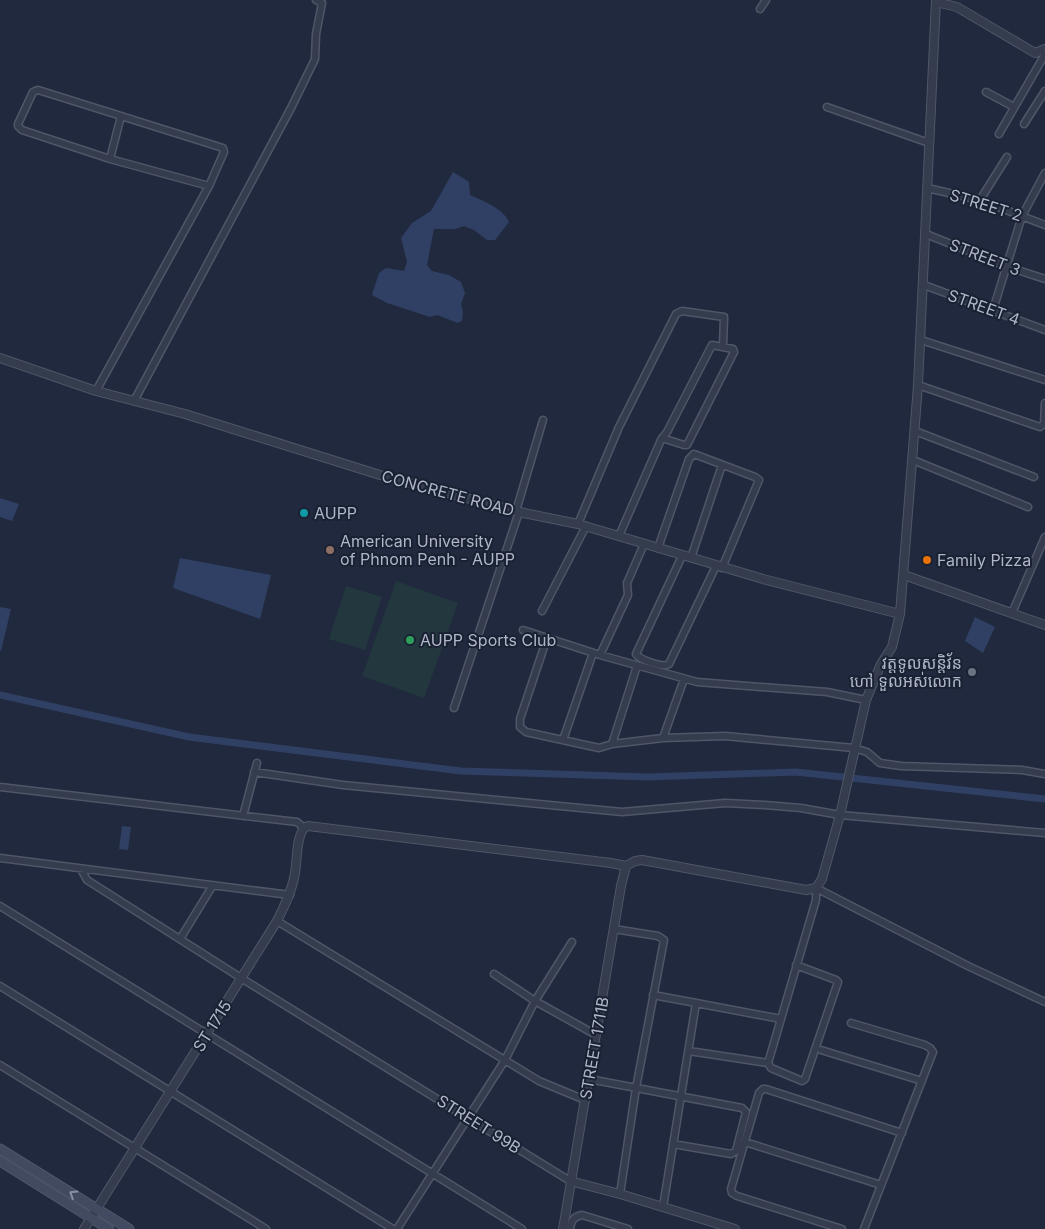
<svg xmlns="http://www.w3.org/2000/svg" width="1045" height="1229" font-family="Inter,'Noto Sans Khmer',sans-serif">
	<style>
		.green { fill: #22383e }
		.water { fill: #304064 }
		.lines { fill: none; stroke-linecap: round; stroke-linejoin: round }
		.canal { stroke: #304064; stroke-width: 7 }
		.minor-casing { stroke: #4f5668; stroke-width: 9 }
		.tertiary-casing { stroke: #4f5668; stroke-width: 10 }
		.secondary-casing { stroke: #4f5668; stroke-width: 11 }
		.minor { stroke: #343c4d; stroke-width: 6 }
		.tertiary { stroke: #343c4d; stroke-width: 8 }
		.secondary { stroke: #414a61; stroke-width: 9 }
		.oneway { stroke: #8890a5 }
		.culture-dot { fill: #0f9aa8; stroke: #192132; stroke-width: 2 }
		.education-dot { fill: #8d6e63; stroke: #192132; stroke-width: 2 }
		.food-dot { fill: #e8710a; stroke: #192132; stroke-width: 2 }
		.leisure-dot { fill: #2e9e5b; stroke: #192132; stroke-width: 2 }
		.worship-dot { fill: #6b7280; stroke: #192132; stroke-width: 2 }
		.labels { text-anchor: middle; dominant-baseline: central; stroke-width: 4; stroke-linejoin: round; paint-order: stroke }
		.street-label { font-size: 16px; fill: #afb6c9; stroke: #192132 }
		.poi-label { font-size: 16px; fill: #afb6c9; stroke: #192132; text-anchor: start }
	</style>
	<rect width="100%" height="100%" fill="#20293d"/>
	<!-- green -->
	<path class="green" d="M396,581L458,603L424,698L362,676Z
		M346,586L382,597L365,650L329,639Z"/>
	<!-- water -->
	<path class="water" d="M453,172L469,182L470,195C483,201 503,208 509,222L495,240H487L474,230L464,226L455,229H434L427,265L432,271L449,275L461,282L465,293L461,304L463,312L462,321L458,323L437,315L430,317L387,303L372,295L379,273L386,268L404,271L407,262L401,238L412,223L431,211Z
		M0,498L19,504L12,521L0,517Z
		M180,558L271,575L260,619L173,588Z
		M0,607L11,609L1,651H0Z
		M975,617L995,627L983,653L965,641Z
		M122,826L131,827L128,850L119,849Z"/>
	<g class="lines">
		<!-- canal -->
		<path class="canal" d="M0,695L189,737L461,771L648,777L796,772L1045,799"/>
		<defs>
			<path id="minor" d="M760,9L766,0
				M986,92L1014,107
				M827,107L929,143
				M1024,124L1045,91
				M999,134L1044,56
				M110,159L121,116
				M927,188L980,200L1045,225
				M980,200L1007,157
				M926,234L1005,266L1045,279
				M924,285L1045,330
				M993,310L1022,216L1045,173
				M921,340L1045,380
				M918,385L1040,427L1044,424L1045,403
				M96,391L209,186L224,152L223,148L51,94L38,90L33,92L18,124V126L22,130L110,159L209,186
				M134,401L291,108L315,59L316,34L322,3L316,0
				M915,431L1034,477
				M913,460L1028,507
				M516,511L543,420
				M578,524L619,427L676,314L682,311L724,317L723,346
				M619,536L661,440L667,432L712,345L733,349L734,352L687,445H684L662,438
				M658,548L689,459L694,454L755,477L759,480L722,568
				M682,556L636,654C640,660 663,668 669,664L716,566
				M691,558L722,465
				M542,611L586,526
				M1012,613L1045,537
				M523,630L600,655L697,682L827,692L866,700
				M547,638L520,719V727L526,732L599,748L612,744L663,738L725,736L854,748L867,752L880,763L901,766L1022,770L1045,774
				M600,655L628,595L627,583L644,544
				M454,708L519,512
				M663,738L684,679
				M563,740L593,653
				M612,744L637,666
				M254,772L343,785L622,812L725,803L765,805L801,808L840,815L1045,833
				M0,787L297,822L304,828
				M243,816L257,763
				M0,858L290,895
				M81,869L87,880L241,978L570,1181
				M0,906L522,1229
				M277,921L539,1081L585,1100
				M614,929L658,936L664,940L636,1088L620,1194
				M180,939L213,885
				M494,974L535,1001L596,1035
				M0,986L393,1229
				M653,995L696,1003
				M851,1023L925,1045L930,1048L933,1052L864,1229
				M821,1050L922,1081
				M689,1051L768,1063L771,1068L802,1081L805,1079L838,982L836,980L796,965
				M768,1063L816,900V888L968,966L1045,1002
				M0,1065L266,1229
				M589,1079L742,1108L746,1112L736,1151L731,1154L673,1144
				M745,1142L881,1185
				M663,1207L696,1003L781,1019
				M397,1229L505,1060L535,1001L572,942
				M570,1229C571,1221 573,1217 582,1215L628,1229
				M842,1229L737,1196L732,1193L731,1189L759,1093L763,1089H766L902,1133"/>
			<path id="tertiary" d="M936,2L957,7L1035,53L1045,49
				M0,358L96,391L185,414L380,475L519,512L578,524L763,579L900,614
				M904,575L1045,625
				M570,1181L620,1194L735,1229
				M84,1229L277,921C284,907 291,893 294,878C298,862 295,841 304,828L308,826L611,863L626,866L635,861L642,860L806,890L816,888L822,879L840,815L866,700L881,664L892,647L900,614L918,385L936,0
				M563,1229L621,886L626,866"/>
			<path id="secondary" d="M0,1149L129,1229
				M0,1161L109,1229"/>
		</defs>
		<!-- minor casing -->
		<use href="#minor" class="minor-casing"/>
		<!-- tertiary casing -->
		<use href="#tertiary" class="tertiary-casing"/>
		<!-- secondary casing -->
		<use href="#secondary" class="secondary-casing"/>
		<!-- minor -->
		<use href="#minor" class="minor"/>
		<!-- tertiary -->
		<use href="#tertiary" class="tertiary"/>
		<!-- secondary -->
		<use href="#secondary" class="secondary"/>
	</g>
	<!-- one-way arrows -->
	<defs><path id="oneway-chevron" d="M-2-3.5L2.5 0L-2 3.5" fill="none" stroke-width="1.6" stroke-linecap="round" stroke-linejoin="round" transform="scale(1.25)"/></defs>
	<use class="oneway" href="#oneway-chevron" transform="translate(73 1194) rotate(-148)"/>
	<!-- markers -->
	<circle class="culture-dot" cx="304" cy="513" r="5"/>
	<circle class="education-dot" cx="330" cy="550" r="5"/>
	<circle class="food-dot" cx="927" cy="560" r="5"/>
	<circle class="leisure-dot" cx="410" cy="640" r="5"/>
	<circle class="worship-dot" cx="972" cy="672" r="5"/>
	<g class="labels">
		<!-- street labels -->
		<g class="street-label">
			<text transform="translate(986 205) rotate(17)">STREET 2</text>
			<text transform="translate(985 257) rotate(21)">STREET 3</text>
			<text transform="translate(984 307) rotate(20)">STREET 4</text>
			<text transform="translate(448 493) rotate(15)">CONCRETE ROAD</text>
			<text transform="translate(212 1026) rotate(-58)">ST 1715</text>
			<text transform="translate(594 1048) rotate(-80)">STREET 1711B</text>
			<text transform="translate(479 1124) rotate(32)">STREET 99B</text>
		</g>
		<!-- poi labels -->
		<g class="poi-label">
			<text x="314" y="513">AUPP</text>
			<text x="340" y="541">American University<tspan x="340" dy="18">of Phnom Penh - AUPP</tspan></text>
			<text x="937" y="560">Family Pizza</text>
			<text x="420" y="640">AUPP Sports Club</text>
			<text x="962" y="663" text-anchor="end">វត្តទូលសន្តិវ័ន<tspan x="962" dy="18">ហៅ ទួលអស់លោក</tspan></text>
		</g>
	</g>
</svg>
